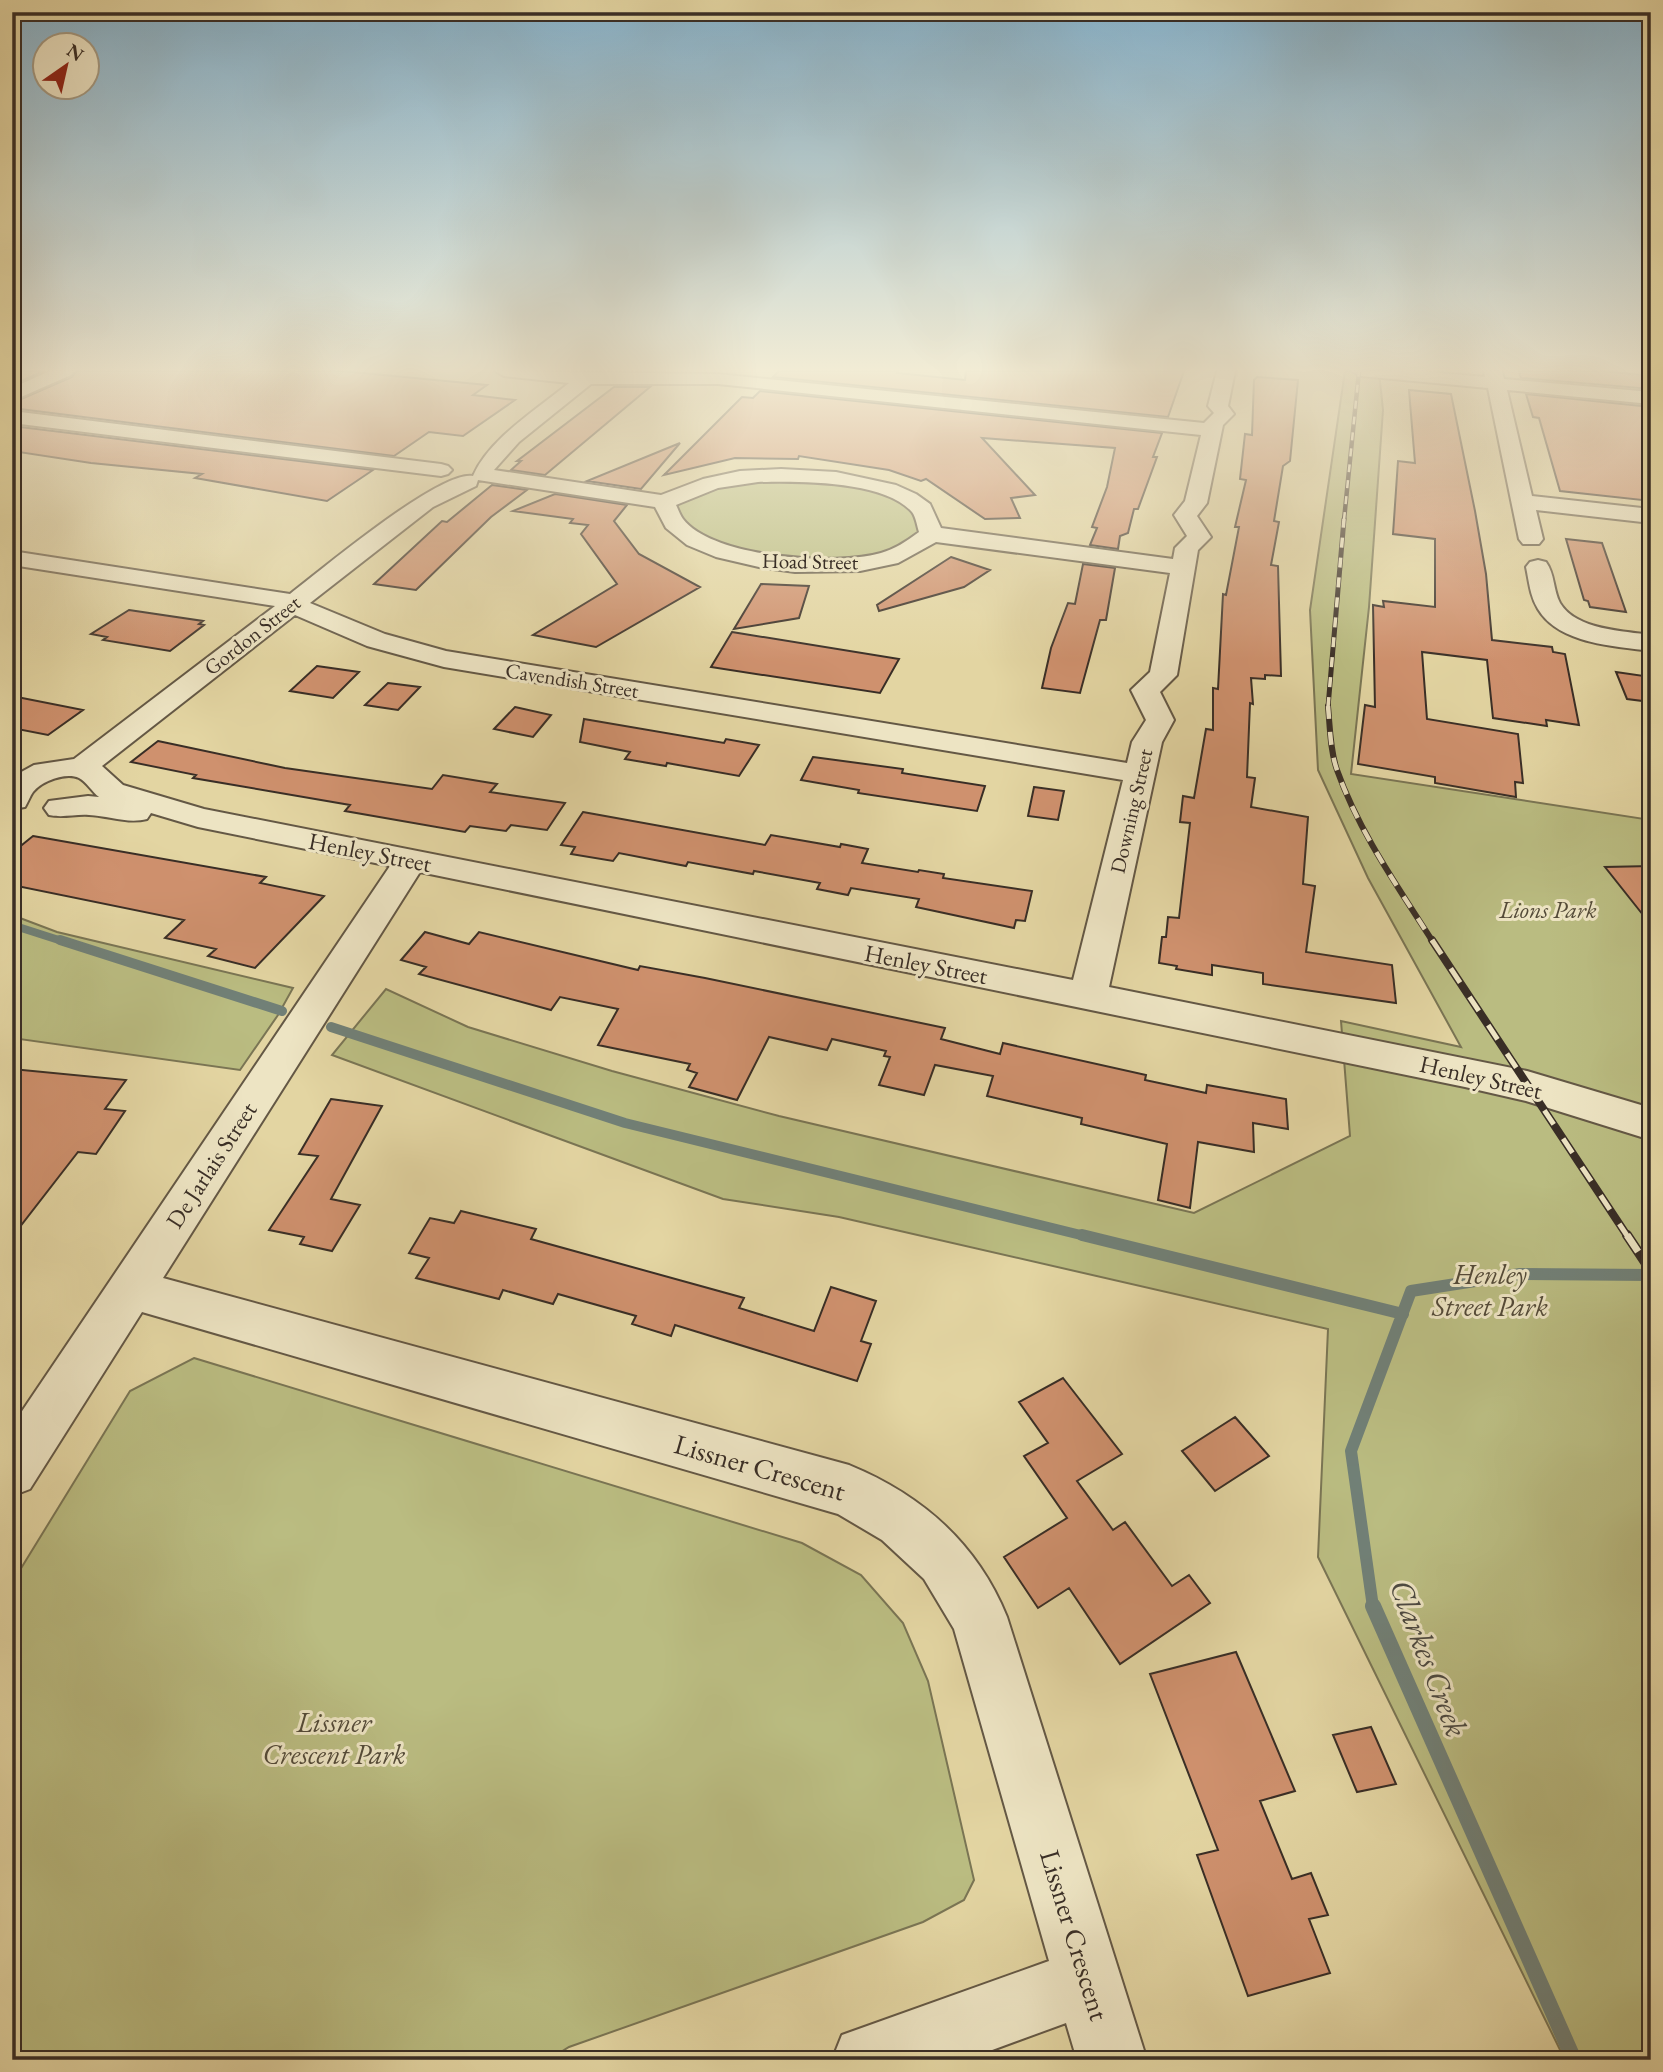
<svg xmlns="http://www.w3.org/2000/svg" width="1663" height="2072" font-family="'EB Garamond',serif">
	<style>
		.green { fill: #babc81; stroke: #7a7554; stroke-width: 2 }
		.lines { fill: none; stroke-linecap: round; stroke-linejoin: round }
		.stream-far3 { stroke: #718077; stroke-width: 8 }
		.stream-far2 { stroke: #718077; stroke-width: 10 }
		.stream-far1 { stroke: #718077; stroke-width: 12 }
		.stream { stroke: #718077; stroke-width: 16 }
		.building { fill: #cf916e; stroke: #392e26; stroke-width: 2 }
		.minor-casing { stroke: #645845; stroke-width: 4 }
		.minor { fill: #ede4c3; fill-rule: evenodd }
		.rail-far4-casing { stroke: #392e26; stroke-width: 4.5 }
		.rail-far3-casing { stroke: #392e26; stroke-width: 5 }
		.rail-far2-casing { stroke: #392e26; stroke-width: 6 }
		.rail-far1-casing { stroke: #392e26; stroke-width: 8 }
		.rail-casing { stroke: #392e26; stroke-width: 10 }
		.rail-far4 { stroke: #ede4c3; stroke-width: 2.5; stroke-dasharray: 8; stroke-linecap: butt }
		.rail-far3 { stroke: #ede4c3; stroke-width: 3.5; stroke-dasharray: 10; stroke-linecap: butt }
		.rail-far2 { stroke: #ede4c3; stroke-width: 4.5; stroke-dasharray: 13; stroke-linecap: butt }
		.rail-far1 { stroke: #ede4c3; stroke-width: 5; stroke-dasharray: 17; stroke-linecap: butt }
		.rail { stroke: #ede4c3; stroke-width: 7; stroke-dasharray: 20; stroke-linecap: butt }
		.labels { text-anchor: middle; dominant-baseline: central; stroke-width: 6; stroke-linejoin: round; paint-order: stroke }
		.far-street-label { font-size: 21px; fill: #392e26; stroke: #ede4c3 }
		.street-label { font-size: 24px; fill: #392e26; stroke: #ede4c3 }
		.park-label { font-size: 24px; font-style: italic; fill: #534a38; stroke: #ede4c3 }
		.near-park-label { font-size: 28px; font-style: italic; fill: #534a38; stroke: #ede4c3 }
		.near-street-label { font-size: 28px; fill: #392e26; stroke: #ede4c3 }
		.near-water-label { font-size: 32px; font-style: italic; fill: #4c4941; stroke: #ede4c3 }
	</style>
	<rect width="100%" height="100%" fill="#e3d5a2"/>
	<filter id="stains"><feTurbulence type="fractalNoise" baseFrequency=".00286" numOctaves="4"/><feColorMatrix values="0 0 0 0 .2 0 0 0 0 .09 0 0 0 0 .02 0 0 0 .5 -.17"/></filter>
	<radialGradient id="worn" r=".72"><stop offset=".6" stop-color="#630" stop-opacity="0"/><stop offset="1" stop-color="#630" stop-opacity=".3"/></radialGradient>
	<!-- green -->
	<path class="green" d="M1345,371H1375L1380,381L1383,410L1369,607L1351,774L1651,820V2060H1565L1318,1557L1328,1329L839,1217L723,1199L332,1055L386,989L468,1027L612,1071L779,1116L1194,1213L1350,1136L1341,1021L1461,1047L1368,878L1318,770L1310,610Z
		M813,476L903,495L931,534L883,560L737,557L666,514L691,489L712,483Z
		M12,915L57,932L293,988L278,1015L240,1070L12,1038Z
		M194,1358L802,1543L861,1575L903,1623L928,1681L974,1880L964,1900L923,1922L569,2047L548,2060H12V1583L130,1391Z"/>
	<g class="lines">
		<!-- stream-far3 -->
		<path class="stream-far3" d="M12,925L65,942"/>
		<!-- stream-far2 -->
		<path class="stream-far2" d="M60,940L282,1011
			M331,1027L625,1123L1089,1237"/>
		<!-- stream-far1 -->
		<path class="stream-far1" d="M1082,1235L1403,1314
			M1373,1607L1351,1451L1411,1291L1520,1274L1651,1275"/>
		<!-- stream -->
		<path class="stream" d="M1373,1606L1574,2060"/>
	</g>
	<!-- building -->
	<path class="building" d="M12,371H44L12,385Z
		M77,371H342L487,385L473,395L515,400L463,436L429,432L394,456L12,408V403L72,377Z
		M779,371H898L897,373L965,380L966,371H1184L1168,417L773,377Z
		M1519,371H1604L1651,376V389L1521,378Z
		M1257,377L1298,380L1290,461L1283,466L1274,521L1279,522L1271,565L1278,566L1281,676L1265,675V679L1251,678L1253,704L1250,703L1247,777L1255,778L1251,807L1308,817L1303,884L1315,886L1306,952L1392,965L1396,1003L1263,984V973L1212,965V975L1176,969L1177,966L1159,963L1162,937H1166L1168,917L1179,918L1190,823L1180,822L1183,796L1194,798L1206,729L1213,730V688L1218,689L1223,594L1226,595L1239,527H1235L1246,480L1240,479L1245,434L1252,435L1254,380Z
		M614,387H650L545,475L511,470L521,461H517Z
		M1409,390L1451,394L1475,511L1486,574L1492,640L1552,647L1553,652L1565,654L1579,725L1546,720L1547,726L1493,718L1487,660L1422,652L1427,719L1518,734L1523,783L1515,782L1516,797L1435,783V777L1358,764L1365,705L1375,707L1373,605L1384,607L1383,601L1435,607V539L1393,534L1398,461L1415,463Z
		M760,391L1162,433L1153,457H1157L1138,509H1134L1128,533L1120,536L1118,549L1090,545L1097,528L1092,527L1107,487L1115,448L982,438L1035,495L1011,498L1020,518L985,519L926,479L921,481L889,470L799,456L798,459L735,458L664,475L742,397L753,398Z
		M1526,394L1651,407V501L1560,491L1539,418L1533,417Z
		M12,426L373,470L327,501L195,478L202,474L91,463L12,451Z
		M680,443L641,489L587,481Z
		M492,485L527,490L491,517L416,590L374,584L442,521L447,522Z
		M555,494L627,505L614,521L639,554L700,587L596,647L533,635L617,584L581,534L588,525L570,523L573,519L513,511Z
		M1566,539L1602,543L1626,612L1590,607L1588,601L1584,600Z
		M951,557L990,570L964,587L879,611L877,605Z
		M1083,564L1115,568L1106,620H1100L1080,693L1042,688L1051,648L1068,603L1075,604Z
		M761,584L809,586L799,618L734,629Z
		M129,610L203,621L199,624L204,625L170,651L103,640L107,637L91,634Z
		M732,632L899,659L880,693L711,667Z
		M317,666L359,672L333,698L290,691Z
		M1616,672L1651,677V702L1627,699Z
		M388,683L420,687L398,710L365,705Z
		M12,696L83,710L48,735L12,728Z
		M515,707L551,715L533,737L494,729Z
		M584,719L724,743L726,739L759,745L739,776L667,763L666,766L625,759L630,752L580,742Z
		M158,741L285,768L432,789L443,775L497,784L490,792L565,803L547,830L511,825L506,831L470,826L465,832L345,811L350,805L193,778L196,775L131,762Z
		M813,757L903,769L902,773L985,786L977,811L858,793L859,790L801,780Z
		M1034,787L1064,791L1058,820L1028,816Z
		M583,812L765,845L771,835L840,847L841,844L868,849L862,863L918,872L919,870L944,874L943,878L1032,891L1025,921L1016,920L1014,928L916,907L919,899L851,888L848,895L817,889L820,883L754,871L753,874L688,862L686,866L619,853L613,861L571,854L575,847L561,845Z
		M33,836L266,877L260,883L324,896L255,968L208,956L216,949L165,938L184,920L12,885V853Z
		M1651,866V925L1605,867Z
		M425,932L469,944L479,932L638,970L640,966L705,978L945,1028L941,1039L1000,1054L1003,1043L1146,1075L1145,1080L1206,1093L1207,1085L1286,1099L1288,1129L1253,1123L1254,1152L1198,1142L1190,1208L1158,1200L1167,1144L1081,1124L1082,1118L987,1096L993,1076L935,1065L924,1095L879,1085L890,1057L884,1056L886,1051L832,1039L827,1050L769,1037L737,1100L689,1087L697,1073L687,1070L690,1064L598,1045L618,1009L560,997L551,1010L419,974L426,967L401,960Z
		M12,1069L126,1080L105,1109L125,1111L96,1154L78,1152L12,1237Z
		M331,1099L382,1106L331,1199L360,1205L332,1251L300,1244L304,1237L269,1230L318,1156L299,1154Z
		M461,1211L536,1229L531,1239L744,1298L739,1308L814,1331L831,1287L876,1301L861,1341L871,1344L857,1381L675,1325L671,1336L632,1324L636,1316L558,1294L553,1304L503,1290L499,1299L416,1278L429,1258L409,1253L430,1218L454,1223Z
		M1063,1378L1122,1454L1077,1481L1113,1530L1125,1522L1172,1586L1189,1575L1210,1603L1120,1664L1069,1588L1038,1608L1004,1557L1067,1518L1024,1456L1048,1443L1019,1402Z
		M1235,1417L1269,1456L1215,1491L1182,1451Z
		M1236,1652L1295,1791L1260,1801L1292,1879L1311,1873L1328,1915L1309,1919L1330,1973L1248,1996L1197,1855L1218,1850L1150,1674Z
		M1371,1727L1396,1784L1357,1792L1333,1735Z"/>
	<g class="lines">
		<defs>
			<path id="minor" d="M50,371H74L71,375L12,401V388Z
				M495,371L718,374L1204,423L1214,413L1208,406L1217,371H1235L1228,406L1234,414L1223,425L1207,503L1197,516L1211,537L1198,550L1177,675L1160,692L1174,720L1162,742L1109,987L1527,1071L1651,1108V1140L1526,1101L1465,1087L420,872L163,1278L849,1465C922,1495 977,1543 1007,1617L1147,2060H1077L1066,2023L965,2060H832L842,2035L1049,1961L954,1629L924,1579L882,1540L838,1514L142,1312L30,1489L12,1496V1426L390,866L198,827L151,813L147,819C128,824 109,816 89,815C75,814 63,818 49,815L44,808L49,801L88,796L99,797C92,792 87,782 79,778C66,772 42,781 33,792C30,796 28,802 25,807L12,809L14,776L34,765L74,759L275,606L12,565V551L290,594C320,571 441,469 473,476C489,439 536,410 569,383L504,376ZM591,384H718L1201,435L1185,501L1174,515L1187,536L1175,548L1173,559L941,528L930,504L916,494L896,485L836,472L781,469L740,471L703,479L661,495L494,470L519,442ZM478,480L655,507L666,528L687,545L716,557L759,567L795,572L860,571L898,563L936,542L1170,573L1150,672L1131,690L1146,720L1132,742L1127,763L446,651L385,634L310,603L433,507L476,486ZM758,482C797,481 884,480 912,512C916,517 917,526 919,532C907,541 895,549 881,553C837,566 713,558 683,519C680,515 678,509 676,505L718,488ZM295,615L367,646L444,667L1123,780L1073,980L204,809L123,785L102,766Z
				M1352,371H1418L1485,377L1484,371H1502L1504,379L1651,392V404L1507,390L1532,496L1651,509V523L1536,510L1543,539L1539,544H1523L1519,539L1488,388L1361,376Z
				M12,411L441,464L448,466L452,470L448,474L441,476L12,423Z
				M1538,560L1546,562C1555,574 1553,590 1560,603C1576,630 1624,631 1651,635V651C1614,646 1559,644 1538,609C1530,596 1529,581 1526,567L1530,562Z"/>
		</defs>
		<!-- minor casing -->
		<use href="#minor" class="minor-casing"/>
		<!-- minor -->
		<use href="#minor" class="minor"/>
		<defs>
			<path id="rail-far4" d="M1344,520L1359,371"/>
			<path id="rail-far3" d="M1328,707L1344,519"/>
			<path id="rail-far2" d="M1328,706C1330,727 1330,750 1337,770C1359,832 1398,887 1433,942"/>
			<path id="rail-far1" d="M1432,940L1628,1237"/>
			<path id="rail" d="M1627,1235L1651,1271"/>
		</defs>
		<!-- rail-far4 casing -->
		<use href="#rail-far4" class="rail-far4-casing"/>
		<!-- rail-far3 casing -->
		<use href="#rail-far3" class="rail-far3-casing"/>
		<!-- rail-far2 casing -->
		<use href="#rail-far2" class="rail-far2-casing"/>
		<!-- rail-far1 casing -->
		<use href="#rail-far1" class="rail-far1-casing"/>
		<!-- rail casing -->
		<use href="#rail" class="rail-casing"/>
		<!-- rail-far4 -->
		<use href="#rail-far4" class="rail-far4"/>
		<!-- rail-far3 -->
		<use href="#rail-far3" class="rail-far3"/>
		<!-- rail-far2 -->
		<use href="#rail-far2" class="rail-far2"/>
		<!-- rail-far1 -->
		<use href="#rail-far1" class="rail-far1"/>
		<!-- rail -->
		<use href="#rail" class="rail"/>
	</g>
	<!-- sky -->
	<linearGradient id="sky" x2="0" y2="1"><stop stop-color="#87b5d0"/><stop offset="0.56" stop-color="#f2ecd5"/><stop offset="1" stop-color="#f2ecd5" stop-opacity="0"/></linearGradient>
	<rect width="1663" height="661" fill="url(#sky)"/>
	<g class="labels">
		<!-- far-street labels -->
		<g class="far-street-label">
			<text transform="translate(810 561) rotate(1)">Hoad Street</text>
			<text transform="translate(252 635) rotate(-38)">Gordon Street</text>
			<text transform="translate(572 680) rotate(9)">Cavendish Street</text>
			<text transform="translate(1131 811) rotate(-77)">Downing Street</text>
		</g>
		<!-- street labels -->
		<g class="street-label">
			<text transform="translate(370 852) rotate(11)">Henley Street</text>
			<text transform="translate(926 964) rotate(11)">Henley Street</text>
			<text transform="translate(1481 1077) rotate(13)">Henley Street</text>
			<text transform="translate(211 1165) rotate(-57)">De Jarlais Street</text>
		</g>
		<!-- park labels -->
		<g class="park-label">
			<text x="1548" y="909">Lions Park</text>
		</g>
		<!-- near-park labels -->
		<g class="near-park-label">
			<text x="1490" y="1274">Henley<tspan x="1490" dy="32">Street Park</tspan></text>
			<text x="334" y="1722">Lissner<tspan x="334" dy="32">Crescent Park</tspan></text>
		</g>
		<!-- near-street labels -->
		<g class="near-street-label">
			<text transform="translate(760 1467) rotate(16)">Lissner Crescent</text>
			<text transform="translate(1075 1935) rotate(73)">Lissner Crescent</text>
		</g>
		<!-- near-water labels -->
		<g class="near-water-label">
			<text transform="translate(1429 1658) rotate(69)">Clarkes Creek</text>
		</g>
	</g>
	<!-- margin -->
	<rect width="1663" height="2072" fill="none" stroke="#e3d5a2" stroke-width="42"/>
	<rect x="14" y="14" width="1635" height="2044" fill="none" stroke="#392e26" stroke-width="3.5"/>
	<rect x="21" y="21" width="1621" height="2030" fill="none" stroke="#392e26" stroke-width="2"/>
	<!-- north arrow -->
	<g transform="translate(66 66) rotate(34)"><circle r="33" fill="#ede4c3" stroke="#a59b84" stroke-width="2"/>
	<path d="M0-5L12 26L0 18L-12 26Z" fill="#8f2418"/>
	<text y="-10" font-size="19" font-weight="bold" text-anchor="middle" fill="#392e26">N</text>
	</g>
	<rect width="100%" height="100%" filter="url(#stains)"/>
	<rect width="100%" height="100%" fill="url(#worn)"/>
</svg>
